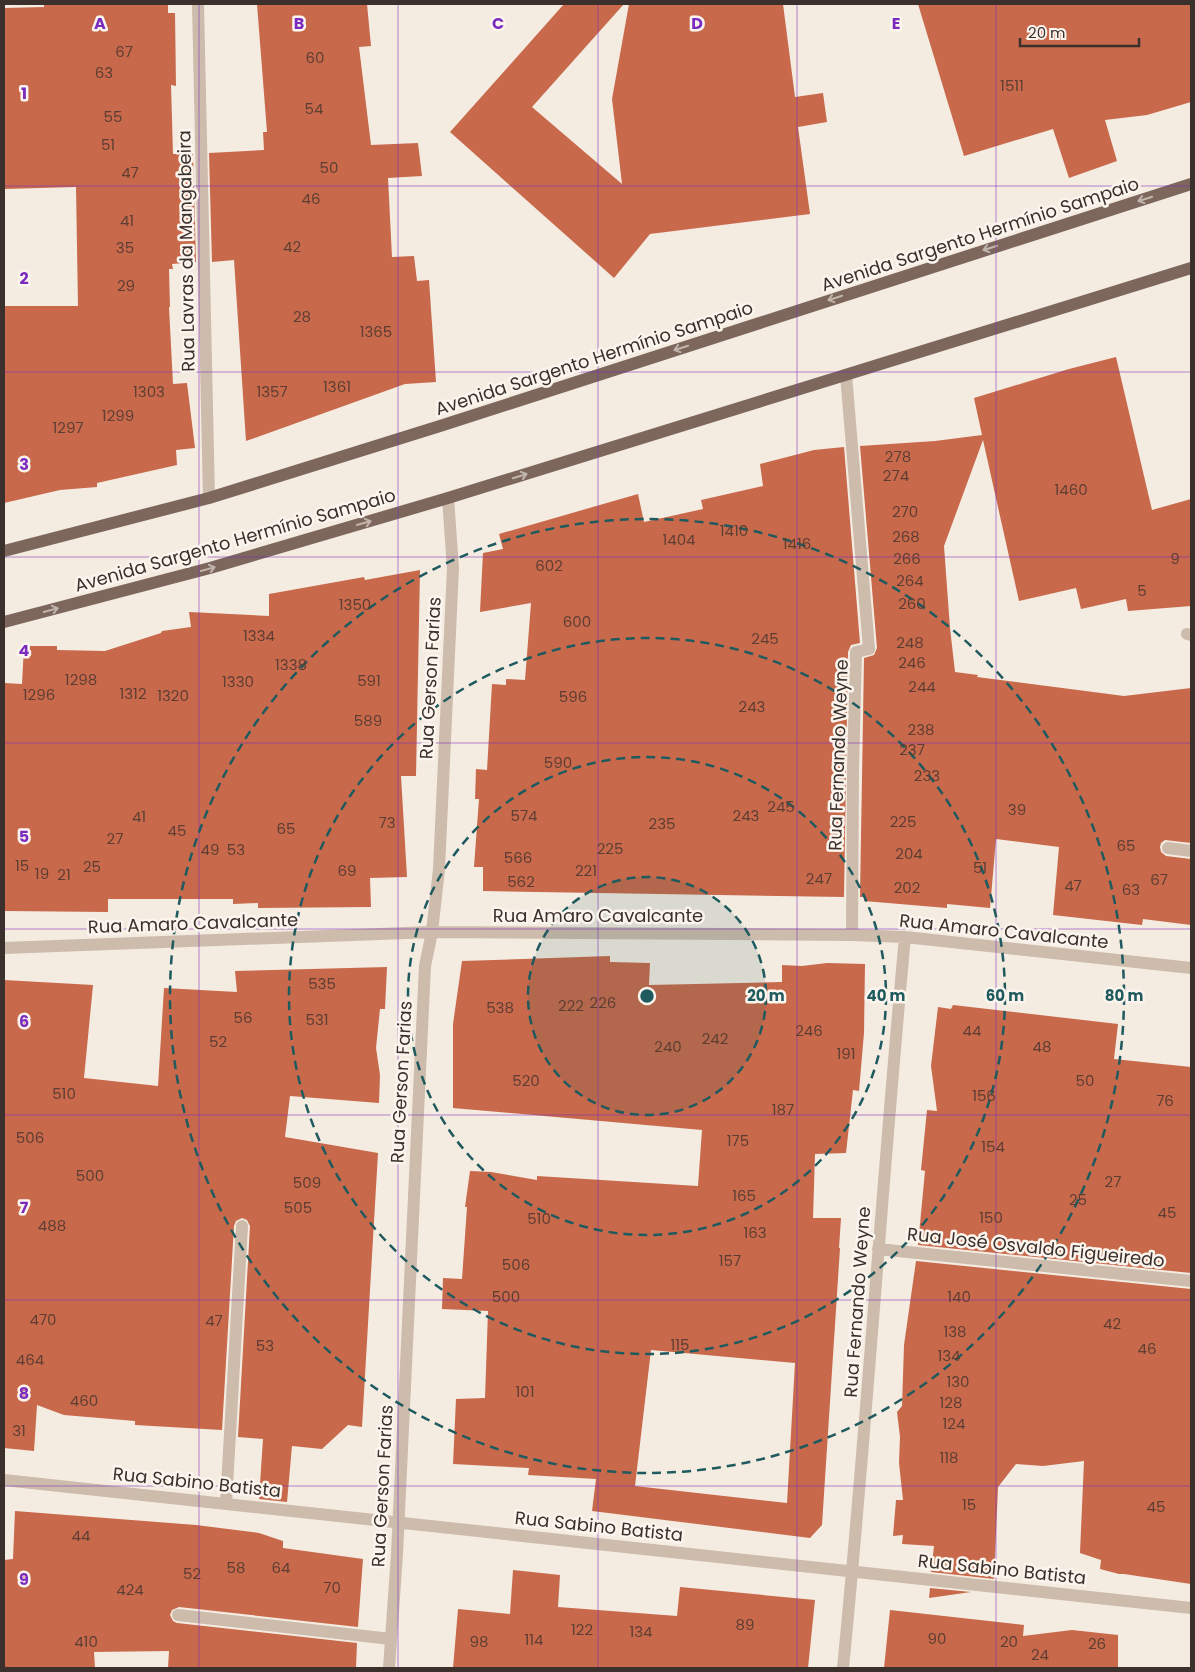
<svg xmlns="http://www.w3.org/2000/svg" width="1195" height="1672" font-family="Poppins,sans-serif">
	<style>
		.building { fill: #c8694b; fill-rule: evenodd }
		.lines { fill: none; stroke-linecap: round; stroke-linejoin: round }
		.minor { stroke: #cdbbac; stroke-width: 12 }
		.major { stroke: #7d675c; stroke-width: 12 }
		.oneway { stroke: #c2b5ac }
		.grid { fill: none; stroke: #7b2cbf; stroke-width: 1; stroke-opacity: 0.55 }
		.ring { fill: none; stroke: #1f5a5e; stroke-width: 2.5; stroke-dasharray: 9 6 }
		.labels { text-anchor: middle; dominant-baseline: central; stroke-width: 5; stroke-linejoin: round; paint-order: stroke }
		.number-label { font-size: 15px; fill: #5e3e33 }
		.street-label { font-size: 18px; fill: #3b302b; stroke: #fbf5ee }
		.grid-label { font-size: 16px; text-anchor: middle; font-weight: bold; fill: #7b2cbf; stroke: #fbf5ee; stroke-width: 5; stroke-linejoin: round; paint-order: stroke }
		.centre { fill: #1f5a5e; stroke: #fbf5ee; stroke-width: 2.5 }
		.ring-label { font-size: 15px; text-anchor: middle; font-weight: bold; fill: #1f5a5e; stroke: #fbf5ee; stroke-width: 5; stroke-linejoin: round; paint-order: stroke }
	</style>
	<rect width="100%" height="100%" fill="#f4ebe1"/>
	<!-- building -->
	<path class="building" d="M44,4H168V13H175L176,86L171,85L173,154H193L196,262L172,264L173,269H169L170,307H169L173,384L187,383L195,448L176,450L177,465L97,483V487L60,490L4,503V306H78L76,187L4,189V8L44,7Z
		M257,4H367L371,46L359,47L371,145L418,143L422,176L388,178L392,257L414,256L417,281L429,280L436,382L405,384L246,441L234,260L212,262L209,153L264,150L263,132H267Z
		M564,4H624L532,107L622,184L612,99L629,4H783L795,97L823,93L827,122L798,127L810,214L650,234L614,278L450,132Z
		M918,4H1191V102L1147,115L1105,120L1117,161L1069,178L1053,129L964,156Z
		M1116,357L1152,510L1191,499V606L1128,611L1126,599L1081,609L1076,588L1019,601L983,440L944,546L950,628L955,672L978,675L977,677L1124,696L1191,688V843L1165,840L1161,843L1160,847L1161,852L1166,856L1191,859V925L1143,919L1142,925L1053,915L1059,847L996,839L990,908L947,904V908L864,901V897H860L864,658L874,655L877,648L860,446L935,441L982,435L974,398L1069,369Z
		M844,447L860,643L851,645L848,652L844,897L483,891V867H474L479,799H475L476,769L487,770L492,684L506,685V679L525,680L531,603L480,612L483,553L503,549L499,534L638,494L644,522L703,509L701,500L763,486L760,464L814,450Z
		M420,570L416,776H401L407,877L370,878L371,907L258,908V903L233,904V899H108V912L4,911V683L22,684L24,646H57V650L105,651L161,633L162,631L191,627L189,612L269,616V594L364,577L365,580Z
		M610,956V962L650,963L649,985L782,982V965L802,966L827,963L865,964L864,1033L859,1091L853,1090L846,1153L815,1154L813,1218H841L839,1248H840L822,1525L810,1538L592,1511L596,1479L528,1475L529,1468L453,1464L456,1399L485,1398L488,1311L442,1309L443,1278L462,1279L467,1207H465L470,1171L491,1172L537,1180V1176L698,1186L702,1130L453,1108V1024L462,961ZM651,1350L795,1363L787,1503L635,1486Z
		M387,967L385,1009H380L376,1048L380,1075L379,1103L290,1096L285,1137L378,1153L362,1427L348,1425L322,1449L292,1446L287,1502L259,1499L263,1439L238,1437L250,1226L247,1220L242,1218L236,1221L234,1226L222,1430L135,1425V1421L64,1415L37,1405L34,1451L4,1448V980L93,985L84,1078L158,1086L164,988L237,992L235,971Z
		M953,1005L1118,1024L1114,1059L1191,1067V1273L918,1245L925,1171L921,1170L927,1110L937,1111L931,1066L938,1007L951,1009Z
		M916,1261L1191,1289V1584L1124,1574H1119L1100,1569L1101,1560L1080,1553L1084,1461L1043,1466L1016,1464L998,1487L994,1579L931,1572L934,1546L902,1544L903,1535L893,1536L896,1500H903L899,1463L900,1437L897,1412L902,1406L904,1345Z
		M15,1511L196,1525L259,1533L283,1541V1548L363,1559L358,1627L179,1607L172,1610L170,1615L173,1621L177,1623L357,1643L356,1668H168L169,1651L94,1652L95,1668H4V1560L13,1559Z
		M513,1570L560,1575L558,1607L677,1616L680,1587L815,1600L808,1668H453L458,1609L510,1614Z
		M930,1588L971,1592L929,1598Z
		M890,1610L1024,1625L1023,1636L1072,1630L1118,1635V1668H884Z"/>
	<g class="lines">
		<!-- minor -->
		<path class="minor" d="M198,4L209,498
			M846,375L869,649L856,652L853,770L852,935
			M1187,634L1191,635
			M1168,848L1191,851
			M4,948L432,932L852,935L905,937L1191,968
			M878,1249L1191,1281
			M4,1480L1191,1608
			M226,1503L242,1226
			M178,1615L391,1639
			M389,1668L397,1554L425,966L432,932L439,869L453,568L448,498
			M843,1668C867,1425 882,1181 905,937"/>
		<!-- major -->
		<path class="major" d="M4,551L209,498L440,426L1191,184
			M4,622L210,568L448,498L1191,268"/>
	</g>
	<!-- one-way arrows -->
	<defs><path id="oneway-shaft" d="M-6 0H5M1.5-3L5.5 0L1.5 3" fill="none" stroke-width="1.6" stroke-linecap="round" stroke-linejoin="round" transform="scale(1.25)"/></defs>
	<g class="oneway">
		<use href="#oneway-shaft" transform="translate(1145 199) rotate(162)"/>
		<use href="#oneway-shaft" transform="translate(990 248) rotate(162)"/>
		<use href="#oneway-shaft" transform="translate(835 298) rotate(162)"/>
		<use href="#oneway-shaft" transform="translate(681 348) rotate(162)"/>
		<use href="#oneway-shaft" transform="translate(520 476) rotate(-17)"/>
		<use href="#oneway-shaft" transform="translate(364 523) rotate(-16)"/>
		<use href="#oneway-shaft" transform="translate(208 569) rotate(-15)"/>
		<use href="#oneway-shaft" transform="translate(51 610) rotate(-15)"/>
	</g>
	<!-- grid -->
	<path class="grid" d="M199,4V1668M398,4V1668M598,4V1668M797,4V1668M996,4V1668M4,186H1191M4,372H1191M4,557H1191M4,743H1191M4,929H1191M4,1115H1191M4,1300H1191M4,1486H1191"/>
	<!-- distance rings -->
	<circle cx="647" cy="996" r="119" fill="#1f5a5e" fill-opacity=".12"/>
	<g class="ring">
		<circle cx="647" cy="996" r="119"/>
		<circle cx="647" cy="996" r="239"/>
		<circle cx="647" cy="996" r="358"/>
		<circle cx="647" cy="996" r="477"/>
	</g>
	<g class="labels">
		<!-- number labels -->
		<g class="number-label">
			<text x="124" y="51">67</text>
			<text x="315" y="57">60</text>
			<text x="104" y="72">63</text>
			<text x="1012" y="85">1511</text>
			<text x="314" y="108">54</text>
			<text x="113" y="116">55</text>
			<text x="108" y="144">51</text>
			<text x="329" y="167">50</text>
			<text x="130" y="172">47</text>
			<text x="311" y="198">46</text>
			<text x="127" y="220">41</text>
			<text x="292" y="246">42</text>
			<text x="125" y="247">35</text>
			<text x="126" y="285">29</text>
			<text x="302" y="316">28</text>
			<text x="376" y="331">1365</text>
			<text x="337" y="386">1361</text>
			<text x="149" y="391">1303</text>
			<text x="272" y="391">1357</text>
			<text x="118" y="415">1299</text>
			<text x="68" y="427">1297</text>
			<text x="898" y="456">278</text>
			<text x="896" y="475">274</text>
			<text x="1071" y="489">1460</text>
			<text x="905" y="511">270</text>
			<text x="734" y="530">1410</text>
			<text x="906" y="536">268</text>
			<text x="679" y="539">1404</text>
			<text x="797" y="543">1416</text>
			<text x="907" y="558">266</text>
			<text x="1175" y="558">9</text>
			<text x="549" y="565">602</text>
			<text x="910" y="580">264</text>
			<text x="1142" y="590">5</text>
			<text x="912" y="603">260</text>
			<text x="355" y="604">1350</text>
			<text x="577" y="621">600</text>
			<text x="259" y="635">1334</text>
			<text x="765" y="638">245</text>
			<text x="910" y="642">248</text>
			<text x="912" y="662">246</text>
			<text x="291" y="664">1338</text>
			<text x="81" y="679">1298</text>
			<text x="369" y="680">591</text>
			<text x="238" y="681">1330</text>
			<text x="922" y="686">244</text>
			<text x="133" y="693">1312</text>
			<text x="39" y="694">1296</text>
			<text x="173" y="695">1320</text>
			<text x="573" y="696">596</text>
			<text x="752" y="706">243</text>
			<text x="368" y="720">589</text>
			<text x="921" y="729">238</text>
			<text x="912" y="749">237</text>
			<text x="558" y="762">590</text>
			<text x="927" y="775">233</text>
			<text x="781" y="806">245</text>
			<text x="1017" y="809">39</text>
			<text x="524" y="815">574</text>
			<text x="746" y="815">243</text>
			<text x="139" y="816">41</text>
			<text x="903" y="821">225</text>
			<text x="387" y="822">73</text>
			<text x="662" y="823">235</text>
			<text x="286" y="828">65</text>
			<text x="177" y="830">45</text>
			<text x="115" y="838">27</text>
			<text x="1126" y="845">65</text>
			<text x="610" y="848">225</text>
			<text x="210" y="849">49</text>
			<text x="236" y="849">53</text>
			<text x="909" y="853">204</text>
			<text x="518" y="857">566</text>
			<text x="22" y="865">15</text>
			<text x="92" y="866">25</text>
			<text x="980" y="867">51</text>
			<text x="347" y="870">69</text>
			<text x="586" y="870">221</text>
			<text x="42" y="873">19</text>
			<text x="64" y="874">21</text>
			<text x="819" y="878">247</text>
			<text x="1159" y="879">67</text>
			<text x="521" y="881">562</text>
			<text x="1073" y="885">47</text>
			<text x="907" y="887">202</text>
			<text x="1131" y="889">63</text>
			<text x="322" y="983">535</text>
			<text x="603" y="1002">226</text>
			<text x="571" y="1005">222</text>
			<text x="500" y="1007">538</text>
			<text x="243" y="1017">56</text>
			<text x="317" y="1019">531</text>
			<text x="809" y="1030">246</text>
			<text x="972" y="1030">44</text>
			<text x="715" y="1038">242</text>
			<text x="218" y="1041">52</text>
			<text x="668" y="1046">240</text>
			<text x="1042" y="1046">48</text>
			<text x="846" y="1053">191</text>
			<text x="526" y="1080">520</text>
			<text x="1085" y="1080">50</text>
			<text x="64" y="1093">510</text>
			<text x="984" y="1095">156</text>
			<text x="1165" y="1100">76</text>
			<text x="783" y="1109">187</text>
			<text x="30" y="1137">506</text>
			<text x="738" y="1140">175</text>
			<text x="993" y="1146">154</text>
			<text x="90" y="1175">500</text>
			<text x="1113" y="1181">27</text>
			<text x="307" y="1182">509</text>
			<text x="744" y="1195">165</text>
			<text x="1078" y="1199">25</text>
			<text x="298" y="1207">505</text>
			<text x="1167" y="1212">45</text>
			<text x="991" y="1217">150</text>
			<text x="539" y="1218">510</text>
			<text x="52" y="1225">488</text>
			<text x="755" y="1232">163</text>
			<text x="730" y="1260">157</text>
			<text x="516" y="1264">506</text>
			<text x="506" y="1296">500</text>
			<text x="959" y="1296">140</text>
			<text x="43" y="1319">470</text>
			<text x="214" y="1320">47</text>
			<text x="1112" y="1323">42</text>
			<text x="955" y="1331">138</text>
			<text x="680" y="1344">115</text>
			<text x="265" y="1345">53</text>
			<text x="1147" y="1348">46</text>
			<text x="949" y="1355">134</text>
			<text x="30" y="1359">464</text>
			<text x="958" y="1381">130</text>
			<text x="525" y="1391">101</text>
			<text x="84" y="1400">460</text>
			<text x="951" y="1402">128</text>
			<text x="954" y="1423">124</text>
			<text x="19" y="1430">31</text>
			<text x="949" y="1457">118</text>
			<text x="969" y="1504">15</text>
			<text x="1156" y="1506">45</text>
			<text x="81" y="1535">44</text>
			<text x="236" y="1567">58</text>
			<text x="281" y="1567">64</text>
			<text x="192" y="1573">52</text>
			<text x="332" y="1587">70</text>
			<text x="130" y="1589">424</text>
			<text x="745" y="1624">89</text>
			<text x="582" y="1629">122</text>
			<text x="641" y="1631">134</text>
			<text x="937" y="1638">90</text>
			<text x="534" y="1639">114</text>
			<text x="86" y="1641">410</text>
			<text x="479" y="1641">98</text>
			<text x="1009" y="1641">20</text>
			<text x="1097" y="1643">26</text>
			<text x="1040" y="1654">24</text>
		</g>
		<!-- street labels -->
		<g class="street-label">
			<text transform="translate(980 234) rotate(-18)">Avenida Sargento Hermínio Sampaio</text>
			<text transform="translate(186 251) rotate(-91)">Rua Lavras da Mangabeira</text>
			<text transform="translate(594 358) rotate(-18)">Avenida Sargento Hermínio Sampaio</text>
			<text transform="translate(235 540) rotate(-16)">Avenida Sargento Hermínio Sampaio</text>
			<text transform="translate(430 678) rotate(-87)">Rua Gerson Farias</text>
			<text transform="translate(838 755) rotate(-88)">Rua Fernando Weyne</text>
			<text x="598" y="915">Rua Amaro Cavalcante</text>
			<text transform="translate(193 923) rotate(-2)">Rua Amaro Cavalcante</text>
			<text transform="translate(1004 931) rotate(6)">Rua Amaro Cavalcante</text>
			<text transform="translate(401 1082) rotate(-87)">Rua Gerson Farias</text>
			<text transform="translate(1036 1247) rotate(6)">Rua José Osvaldo Figueiredo</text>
			<text transform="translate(857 1302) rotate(-86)">Rua Fernando Weyne</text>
			<text transform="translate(197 1482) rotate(6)">Rua Sabino Batista</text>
			<text transform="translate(382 1486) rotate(-87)">Rua Gerson Farias</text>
			<text transform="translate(599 1526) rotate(6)">Rua Sabino Batista</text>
			<text transform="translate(1002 1569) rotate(6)">Rua Sabino Batista</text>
		</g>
	</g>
	<g class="grid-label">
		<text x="100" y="29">A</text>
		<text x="299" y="29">B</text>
		<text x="498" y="29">C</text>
		<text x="697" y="29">D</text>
		<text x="896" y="29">E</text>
		<text x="24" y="99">1</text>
		<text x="24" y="284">2</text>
		<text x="24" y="470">3</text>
		<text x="24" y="656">4</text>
		<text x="24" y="842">5</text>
		<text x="24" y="1027">6</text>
		<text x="24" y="1213">7</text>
		<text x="24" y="1399">8</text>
		<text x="24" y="1585">9</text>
	</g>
	<circle cx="647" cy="996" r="8" class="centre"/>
	<g class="ring-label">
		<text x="766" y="1001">20 m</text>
		<text x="886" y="1001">40 m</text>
		<text x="1005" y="1001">60 m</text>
		<text x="1124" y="1001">80 m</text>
	</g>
	<!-- border -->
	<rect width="1195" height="1672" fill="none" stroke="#3b302b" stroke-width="10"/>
	<!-- scale -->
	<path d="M1020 38v8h119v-8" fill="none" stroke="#3b302b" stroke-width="2.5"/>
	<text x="1028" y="38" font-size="15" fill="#3b302b" stroke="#fbf5ee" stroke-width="4" paint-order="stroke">20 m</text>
</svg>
